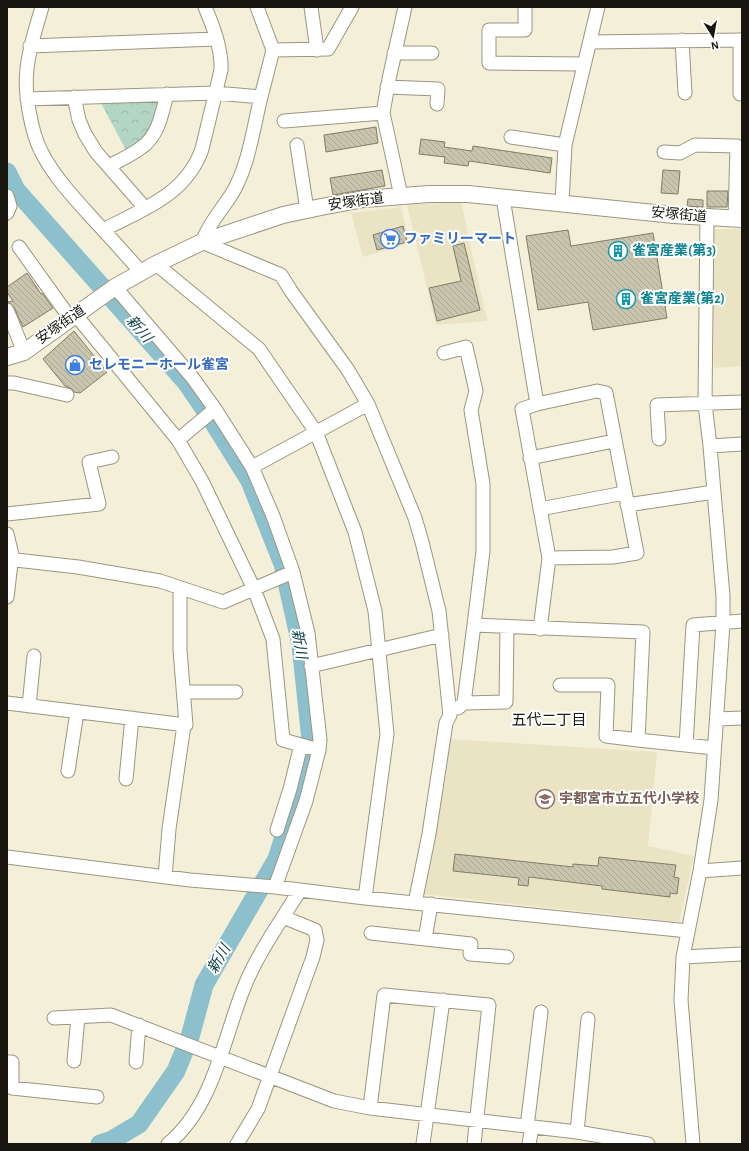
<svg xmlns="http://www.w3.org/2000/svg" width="749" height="1151" font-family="'Alegreya Sans','Noto Sans JP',sans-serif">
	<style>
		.built { fill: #eae4c5 }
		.park { fill: url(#park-crowns) }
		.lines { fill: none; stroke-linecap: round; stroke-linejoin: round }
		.river { stroke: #8cc0cc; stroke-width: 19 }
		.building { fill: url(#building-back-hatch); stroke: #807c67 }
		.minor-casing { stroke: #9b9680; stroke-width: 15 }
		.major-casing { stroke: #9b9680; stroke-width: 18 }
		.minor { stroke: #fff; stroke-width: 13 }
		.major { stroke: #fff; stroke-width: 16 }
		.labels { text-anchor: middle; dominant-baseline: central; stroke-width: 4; stroke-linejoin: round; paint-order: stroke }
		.street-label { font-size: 14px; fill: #18160e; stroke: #fff }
		.shop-label { font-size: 14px; font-weight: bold; fill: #366cbe; stroke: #fff; text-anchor: start }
		.culture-label { font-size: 14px; font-weight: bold; fill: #0d838f; stroke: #fff; text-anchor: start }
		.education-label { font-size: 14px; font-weight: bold; fill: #785e54; stroke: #fff; text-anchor: start }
		.water-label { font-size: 15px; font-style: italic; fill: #0b3c45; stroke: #fff }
		.neighbourhood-label { font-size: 15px; fill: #18160e; stroke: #fff }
	</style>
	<defs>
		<pattern id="park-crowns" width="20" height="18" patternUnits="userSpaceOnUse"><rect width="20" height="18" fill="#b3d6c4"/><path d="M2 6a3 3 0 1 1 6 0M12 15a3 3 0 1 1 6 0" fill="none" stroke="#99b7a7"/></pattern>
		<pattern id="building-back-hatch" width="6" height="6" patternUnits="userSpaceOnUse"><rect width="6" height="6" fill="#c8c4ad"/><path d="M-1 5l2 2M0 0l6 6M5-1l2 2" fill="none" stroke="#aba894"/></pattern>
	</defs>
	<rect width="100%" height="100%" fill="#f4efd8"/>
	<!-- built -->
	<path class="built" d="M461,202L487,321L436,325L407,205Z
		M401,207L410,243L363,257L351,213Z
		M712,229H742V366L714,368Z
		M449,739L657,752L648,846L694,856L679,922L422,894Z"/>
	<!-- park -->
	<path class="park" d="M156,99L159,107C151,132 146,135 127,152L101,103Z"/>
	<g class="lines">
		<!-- river -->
		<path class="river" d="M7,172L16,190L186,382L212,420L250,481L283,564L301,645L311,740L304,774L277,859L204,985L190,1037L176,1071L139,1124L112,1140L100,1144"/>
	</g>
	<!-- building -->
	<path class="building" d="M376,127L378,143L326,152L324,135Z
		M421,139L445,142L444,147L472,151L473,146L552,158L550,173L469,161L468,166L444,163L445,157L419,154Z
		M382,170L385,186L333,195L330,178Z
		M663,170L680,171L678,194L661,193Z
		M707,191H728L727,207H707Z
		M688,199L703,200V207L687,206Z
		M403,226L407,242L377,250L373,235Z
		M568,230L571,246L653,233L667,318L593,330L588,302L538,310L526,236Z
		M464,243L480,310L437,321L429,288L461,281L453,246Z
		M27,273L41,294L42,293L53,308L23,327L14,307L8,302L13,301L7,292V287Z
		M74,331L107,372L80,393L74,392L72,389L65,386L43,359Z
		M455,854L573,867V864L598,866L599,857L676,865L674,877L679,878L677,894L670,893V897L602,889V886L529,877L528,886L518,885L519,878L453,871Z"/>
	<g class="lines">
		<defs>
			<path id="minor" d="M42,7C36,28 29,48 27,69C24,92 31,133 42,153C55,178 75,199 94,220C110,237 126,255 141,272
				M311,7L317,50
				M525,7V30H489V63L583,64
				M682,40L685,93
				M590,42L742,40
				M30,46L216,39
				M273,50L328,49L352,7
				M394,53H432
				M387,87L438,89L437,104
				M740,94V40
				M74,97L79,120L85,134L96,152L145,208
				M261,97C253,129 249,164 233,192C222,210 210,221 202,242L281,275L291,291L348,370L368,404L415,518L422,542L439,611L450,715L446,723L429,834L415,903
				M27,99L215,93L261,97L273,50L257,7
				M284,121L383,113
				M511,137L565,145
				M297,145L307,210
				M664,152L680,153L695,145L737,146L735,219
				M109,166C120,160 132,155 142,147C159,135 162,112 167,94
				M7,196L10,206L7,213
				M401,196L383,113L389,79L405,7
				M503,198L537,404
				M562,203L565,145L598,7
				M103,230C143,209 186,195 202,149L221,70C222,49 213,26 205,7
				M19,247L70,318
				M156,264L259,349L316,432L355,532L375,611L387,734L365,898
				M115,287L192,377L215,409L252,467L273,516L293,572L308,633L320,740L319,750L306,801L275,887
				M7,310L24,352
				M75,314L178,440L202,481L254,589L273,639L283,740L319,750
				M444,353L466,347L476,391L471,410L483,484V551L474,625
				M7,383H14L67,395
				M659,439L657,405L742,402
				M178,440L215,409
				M710,446L742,444
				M530,458L614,441
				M252,467L368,404
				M627,505L714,492
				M540,509L624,493
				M7,514L99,504L89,462L112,457
				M7,534L12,555L7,597
				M7,559L78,567L160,581L223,602L293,572
				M540,629L549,558L613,557L637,553L606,393L597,391L537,404L522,409L549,558
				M311,666L442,635
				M560,685H608L606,736L638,740
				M184,692H236
				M7,703L186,725L180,650V588
				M464,703L474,625L643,632L638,740L714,748
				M29,706L34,656
				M458,708L464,703L506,702L507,627
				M717,719L742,718
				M686,745L693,625L742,621
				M68,771L77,712
				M126,779L132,718
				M277,830L290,789L301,745
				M7,857L190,880L275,887L365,898L688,931
				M700,871L742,868
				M165,877L169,829L184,725
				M371,933L471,944L470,954L507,957
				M425,939L431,904
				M683,957L742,954
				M54,1018L111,1015L334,1101L370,1108L577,1132L648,1144
				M74,1061L78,1017
				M7,1062H12V1088L97,1097
				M136,1062L139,1025
				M370,1108L384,995L489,1005L474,1144
				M527,1127L541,1012
				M577,1132L588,1019
				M168,1144C215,1105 223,1038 245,985C259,951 281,921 300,890
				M237,1144L258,1109L313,957L317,940L315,930L283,917
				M423,1144L443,1000
				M529,1144L532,1127
				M693,1144L681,1000L683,957L700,871L711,800L723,623V596L710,446L705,404L707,218"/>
			<path id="major" d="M7,357L24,352L115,287L156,264L202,242L283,215L321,207L364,199L429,194H468L674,215L742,219"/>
		</defs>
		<!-- minor casing -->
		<use href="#minor" class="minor-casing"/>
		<!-- major casing -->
		<use href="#major" class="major-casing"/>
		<!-- minor -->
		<use href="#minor" class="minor"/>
		<!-- major -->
		<use href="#major" class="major"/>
	</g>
	<!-- icons -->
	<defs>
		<symbol id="supermarket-ring" viewBox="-11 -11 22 22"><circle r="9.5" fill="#fff" stroke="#3f7fe0" stroke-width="1.5"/><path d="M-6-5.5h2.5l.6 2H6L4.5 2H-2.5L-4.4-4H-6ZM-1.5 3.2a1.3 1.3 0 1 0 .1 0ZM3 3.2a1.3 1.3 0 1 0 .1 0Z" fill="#3f7fe0"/></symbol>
		<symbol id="building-ring" viewBox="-11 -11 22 22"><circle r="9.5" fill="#fff" stroke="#0f9aa8" stroke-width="1.5"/><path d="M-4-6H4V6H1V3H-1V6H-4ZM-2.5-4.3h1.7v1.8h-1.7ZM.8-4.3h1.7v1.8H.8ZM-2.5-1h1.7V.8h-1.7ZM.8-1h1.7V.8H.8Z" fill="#0f9aa8"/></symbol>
		<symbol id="shop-ring" viewBox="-11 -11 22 22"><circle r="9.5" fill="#fff" stroke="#3f7fe0" stroke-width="1.5"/><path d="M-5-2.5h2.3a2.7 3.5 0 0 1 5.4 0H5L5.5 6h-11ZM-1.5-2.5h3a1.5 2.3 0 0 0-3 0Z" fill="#3f7fe0"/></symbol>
		<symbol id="school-ring" viewBox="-11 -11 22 22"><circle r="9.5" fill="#fff" stroke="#8d6e63" stroke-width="1.5"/><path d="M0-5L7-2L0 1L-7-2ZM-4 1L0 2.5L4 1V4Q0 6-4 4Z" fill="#8d6e63"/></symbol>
	</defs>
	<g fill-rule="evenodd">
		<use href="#supermarket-ring" x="379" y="228" width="22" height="22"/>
		<use href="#building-ring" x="607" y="240" width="22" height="22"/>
		<use href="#building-ring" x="615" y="288" width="22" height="22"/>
		<use href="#shop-ring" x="64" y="354" width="22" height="22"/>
		<use href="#school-ring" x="534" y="788" width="22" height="22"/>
	</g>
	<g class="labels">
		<!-- street labels -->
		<g class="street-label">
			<text transform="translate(356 202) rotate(-8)">安塚街道</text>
			<text transform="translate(679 215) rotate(5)">安塚街道</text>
			<text transform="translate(61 325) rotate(-35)">安塚街道</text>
		</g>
		<!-- shop labels -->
		<g class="shop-label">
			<text x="404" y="239">ファミリーマート</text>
			<text x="89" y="365">セレモニーホール雀宮</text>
		</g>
		<!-- culture labels -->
		<g class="culture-label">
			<text x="632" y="251">雀宮産業(第3)</text>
			<text x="640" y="299">雀宮産業(第2)</text>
		</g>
		<!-- education labels -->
		<g class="education-label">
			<text x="559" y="799">宇都宮市立五代小学校</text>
		</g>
		<!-- water labels -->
		<g class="water-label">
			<text transform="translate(139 329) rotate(49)">新川</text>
			<text transform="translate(299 644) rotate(80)">新川</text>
			<text transform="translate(219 959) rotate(-60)">新川</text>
		</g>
		<!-- neighbourhood labels -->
		<g class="neighbourhood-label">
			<text x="549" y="720">五代二丁目</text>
		</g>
	</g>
	<!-- border -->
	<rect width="749" height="1151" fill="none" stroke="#18160e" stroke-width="16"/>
	<!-- north arrow -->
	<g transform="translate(713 36) rotate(169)" stroke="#ffffff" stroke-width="3" paint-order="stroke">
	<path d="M0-3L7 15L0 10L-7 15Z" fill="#18160e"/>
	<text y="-6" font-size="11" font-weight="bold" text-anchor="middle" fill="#18160e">N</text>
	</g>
</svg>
